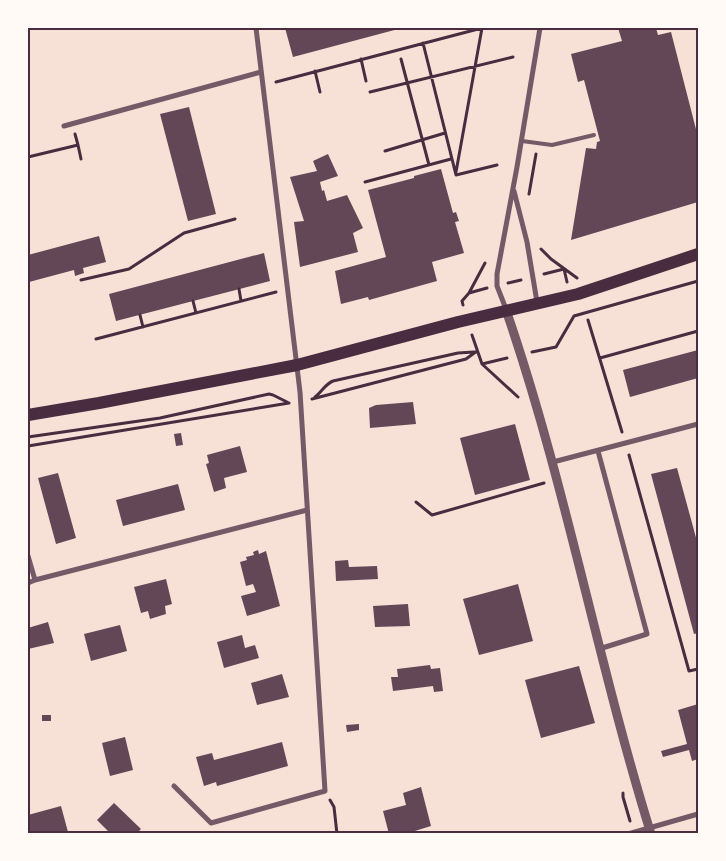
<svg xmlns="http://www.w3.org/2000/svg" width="726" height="861" font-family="'Libre Baskerville',serif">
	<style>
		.building { fill: #644757 }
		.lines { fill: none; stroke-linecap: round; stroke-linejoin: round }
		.path { stroke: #4a2c40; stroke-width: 3 }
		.service { stroke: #755966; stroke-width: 4 }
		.minor { stroke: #755966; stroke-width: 5 }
		.tertiary { stroke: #755966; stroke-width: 9 }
		.primary { stroke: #4a2c40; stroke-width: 12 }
		.neatline { fill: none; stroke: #4a2c40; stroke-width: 2 }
	</style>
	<rect width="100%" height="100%" fill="#f7e1d7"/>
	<!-- building -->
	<path class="building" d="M285,28H402L293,57Z
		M618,28H656L658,35L671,32L698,137V202L571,240L586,148L596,149L597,142L600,141L584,80L578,82L571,54L622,41Z
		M189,107L216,214L188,221L160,114Z
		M328,154L338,176L320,182L322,191L324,190L327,201L347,195L363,228L353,233L358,252L300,267L294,222L304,221L290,177L317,171L313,161Z
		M441,169L453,213L456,212L459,221L455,222L464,253L432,262L437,281L369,300L368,297L341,304L335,271L386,257L368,190L414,178V176Z
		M99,236L106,262L83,268L84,273L75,276L74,270L29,282L30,287L28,288V255Z
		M264,253L270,281L116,321L109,294Z
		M698,350V378L630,397L623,370Z
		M413,402L416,424L370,428L369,408L376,405Z
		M515,424L530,480L475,495L460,438Z
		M181,433L183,445L176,446L174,434Z
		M240,446L247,472L224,478L226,488L214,492L206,464L209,463L207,455Z
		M677,468L698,545V633L694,634L651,474Z
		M58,473L76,538L56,544L38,478Z
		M178,484L185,510L123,526L116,500Z
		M258,550L259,554L266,551L280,606L247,616L241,596L256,592L253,584L246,586L240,562L247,560L246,557L254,555L253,552Z
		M348,560L349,567L377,566L378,579L336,581L335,561Z
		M166,579L172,604L165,606L166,614L150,619L148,611L141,613L134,587Z
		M518,584L533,641L479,655L463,599Z
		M408,604L410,626L375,627L373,606Z
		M48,622L54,643L28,649V628Z
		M120,625L127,651L91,661L84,634Z
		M242,635L245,648L255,645L259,658L224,668L217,642Z
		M430,665L431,669L440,668L443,691L434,692L433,686L393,691L391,677H398L397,669Z
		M579,666L595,723L541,738L525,680Z
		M282,674L289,697L257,705L251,683Z
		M698,704V759L692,761L689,750L663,757L661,751L687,744L678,710Z
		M42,715H51V721H42Z
		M359,724V730L347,732L346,725Z
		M125,737L133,770L110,776L102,743Z
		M282,742L288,766L217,786L216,782L204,786L196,757L212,753L214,760Z
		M421,787L431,826L405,834H389L383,811L406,805L403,793Z
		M114,803L141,829L138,832L139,834H111L97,820Z
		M61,806L68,832L61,834H28V815Z"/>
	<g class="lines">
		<!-- path -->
		<path class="path" d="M423,43L456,175L497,165
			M361,59L366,81
			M401,59L429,165
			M315,71L320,92
			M276,82L482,28
			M370,92L513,57
			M78,145L81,159
			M385,151L445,133
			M28,157L78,145L75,134
			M456,172L482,28
			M365,182L451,159
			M529,194L536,154
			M541,249L551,259L577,278
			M544,274L564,269L567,282
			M81,280L129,269L184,233L235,219
			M508,283L521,280
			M239,289L241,301
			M469,293L485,263
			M193,301L196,313
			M463,305L462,301L469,293L487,288
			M140,315L143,327
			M588,320L622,432
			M472,335L482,364L507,358
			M96,339L276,292
			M532,352L556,347L574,316L698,281
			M600,358L698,331
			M482,364L518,397
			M315,397C322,392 325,384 333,381L458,353L474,352
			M312,399L466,359L477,351
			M28,437L160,418L269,394L273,395L287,402
			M28,446L289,403
			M629,455L689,671L698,669
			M416,502L432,515L544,483
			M623,793V797L630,821
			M330,800L334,807L337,834"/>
		<!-- service -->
		<path class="service" d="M522,141L552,145L594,135"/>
		<!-- minor -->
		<path class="minor" d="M64,126L261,72
			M514,191L527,242L537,302
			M506,309L497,286V274L517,167L540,28
			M598,451L647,634L599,649
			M553,462L698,424
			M28,556L35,580L307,510
			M28,583L35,580
			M174,786L211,823L325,791L300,392L256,28
			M628,834L698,814"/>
		<!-- tertiary -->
		<path class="tertiary" d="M506,310C565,481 597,660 651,834"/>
		<!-- primary -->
		<path class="primary" d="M28,415L99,403L297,365L458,322L578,294L698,254"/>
	</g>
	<!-- border -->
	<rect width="726" height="861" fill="none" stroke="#fffaf5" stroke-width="58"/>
	<rect x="29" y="29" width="668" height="803" class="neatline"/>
</svg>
